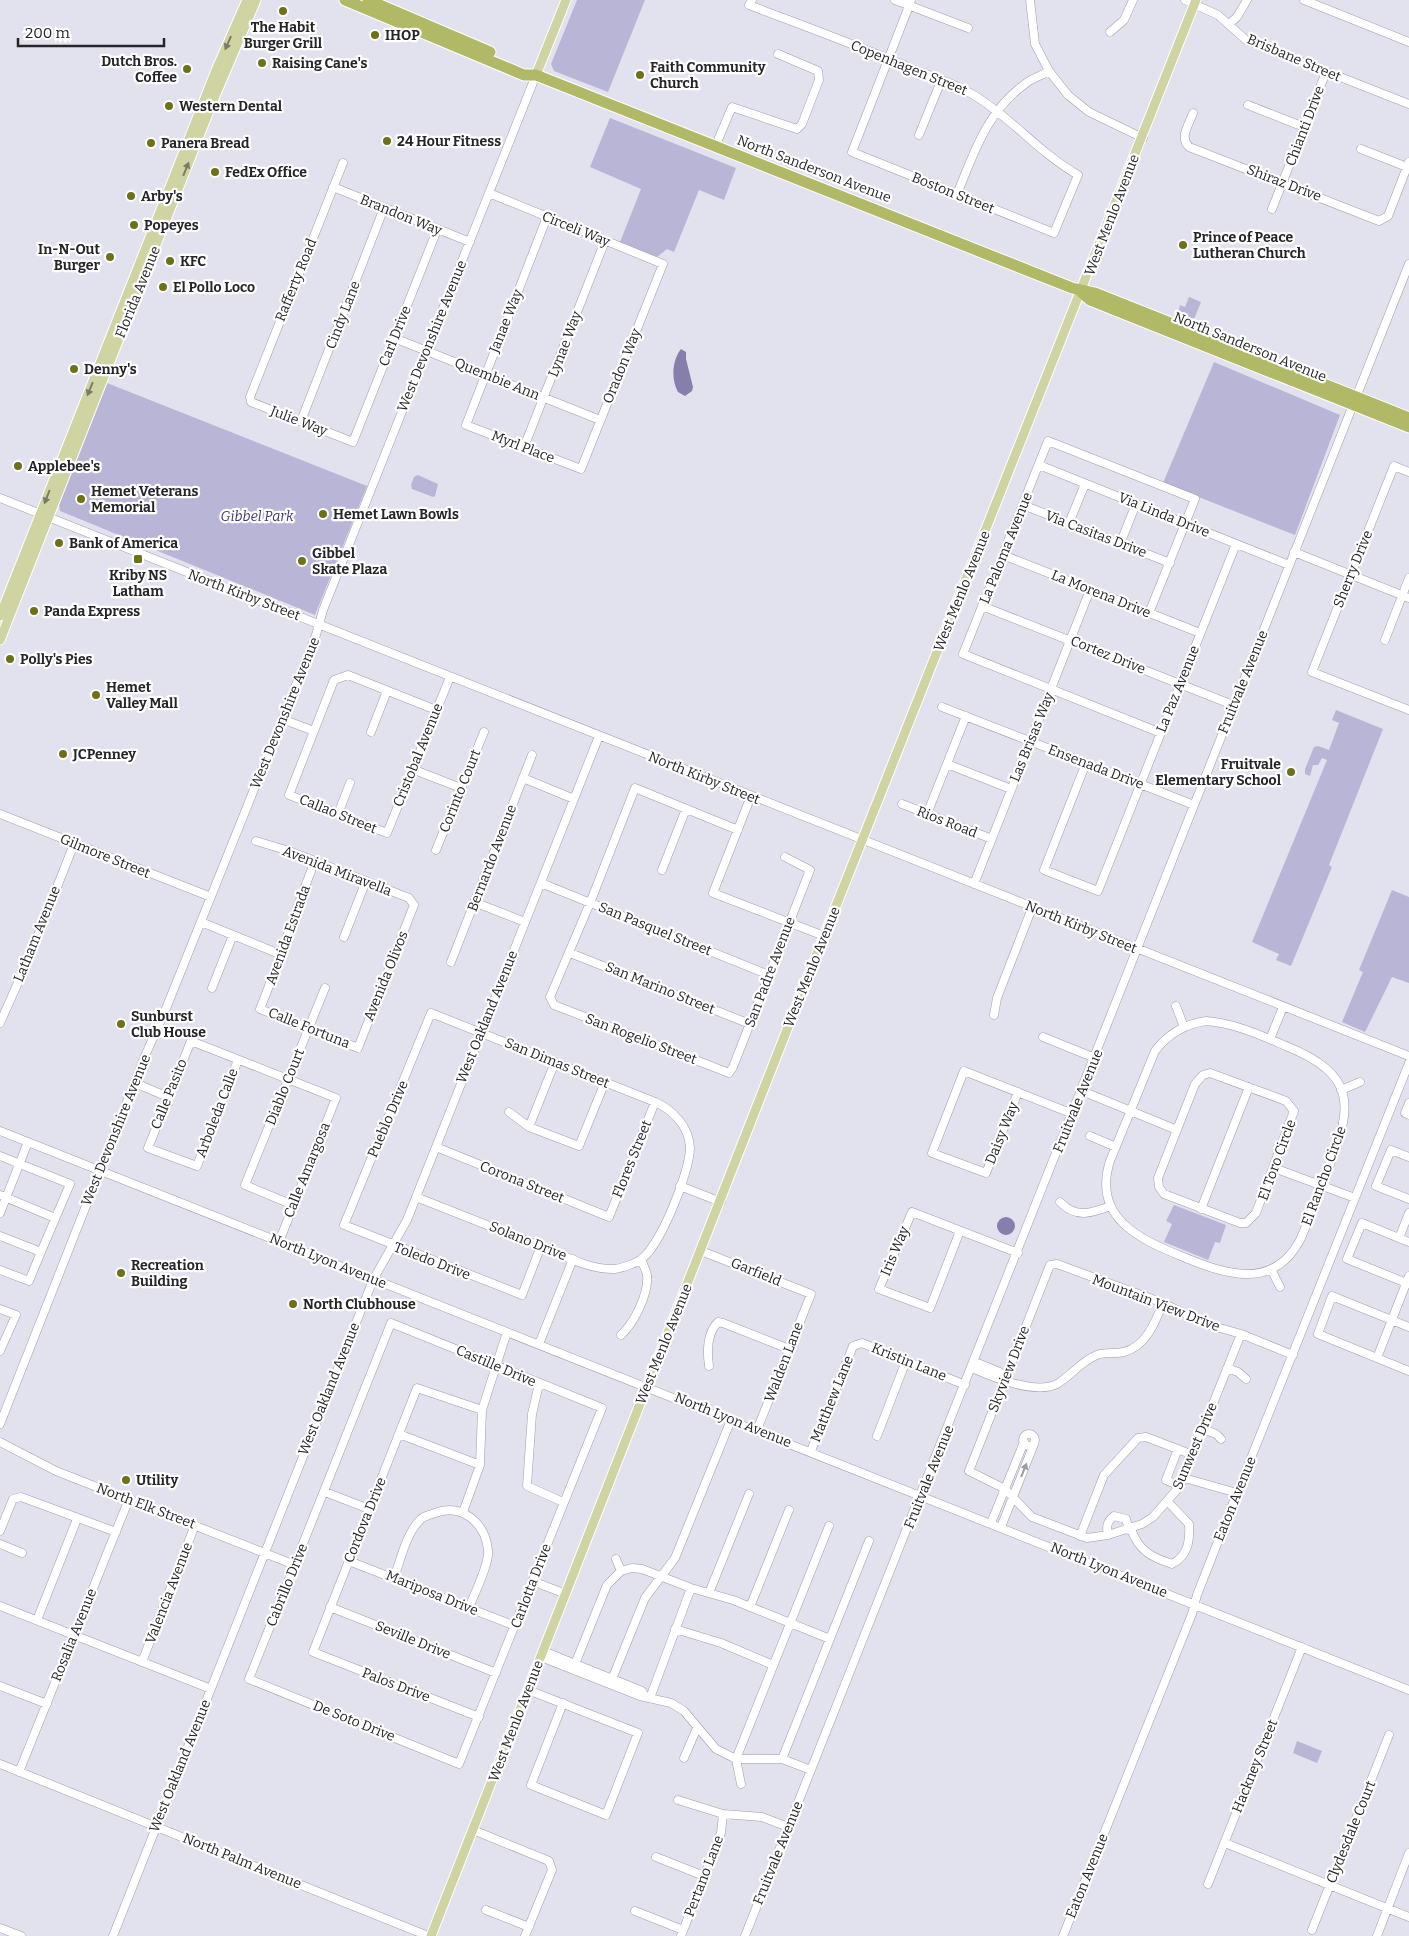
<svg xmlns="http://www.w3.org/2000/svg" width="1409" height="1936" font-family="Bitter,serif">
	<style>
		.green { fill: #b9b5d7 }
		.water { fill: #867fac }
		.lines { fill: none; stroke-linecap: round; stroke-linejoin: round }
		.minor-casing { stroke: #9e9daa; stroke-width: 9 }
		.major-casing { stroke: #fff; stroke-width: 11 }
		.highway-casing { stroke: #fff; stroke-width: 13 }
		.minor { stroke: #fff; stroke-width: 8 }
		.major { stroke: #d0d4a3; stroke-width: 9 }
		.highway { stroke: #b1b866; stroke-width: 11 }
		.oneway { fill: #7b7c66 }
		.oneway2 { fill: #9d9d9f }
		.poi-dot { fill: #6d7219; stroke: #fff; stroke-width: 2 }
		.labels { text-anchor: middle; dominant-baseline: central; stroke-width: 4.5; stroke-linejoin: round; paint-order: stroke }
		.poi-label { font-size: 14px; font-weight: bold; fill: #26252a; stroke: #fff; text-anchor: start }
		.street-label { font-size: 14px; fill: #26252a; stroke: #fff }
		.park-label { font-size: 14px; font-style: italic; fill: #433670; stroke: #fff }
	</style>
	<rect width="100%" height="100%" fill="#e2e1ee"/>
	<!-- green -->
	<path class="green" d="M577,0H645L608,92L554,71L551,64Z
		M610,118L736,168L724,200L699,190L674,252L667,249L657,257L620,242L641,189L590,167Z
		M1189,297L1201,302L1194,319L1178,313L1180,305L1185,307Z
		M1214,362L1340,415L1295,535L1163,483Z
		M107,383L367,486L315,615L60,511L59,504Z
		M418,475L438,484L435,496L433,497L412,489L411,485L414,477Z
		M1336,710L1383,729L1329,865L1332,867L1291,966L1276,960L1279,954L1252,942L1327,760L1322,758L1318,765H1313L1310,776L1305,774V769L1314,747L1318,746L1329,750L1339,723L1332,720Z
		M1392,890L1409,897V983L1392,977L1365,1032L1342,1022L1363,972L1359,970Z
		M1174,1205L1226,1225L1220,1243L1215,1242L1208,1260L1164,1242L1172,1224L1166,1221Z
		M1297,1741L1322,1751L1317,1763L1293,1753Z"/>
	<!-- water -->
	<path class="water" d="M681,349L686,352V359L693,387L692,391L685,396L678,392C671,380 672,360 681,349Z
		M997 1226a9 9 0 1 1 18 0a9 9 0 1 1-18 0Z"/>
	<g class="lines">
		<defs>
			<path id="minor" d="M752,0L749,5C804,26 859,46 913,69C932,77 954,83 972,94C1011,117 1038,152 1078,175L1054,233L852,152L909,6L911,0
				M895,0L968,28
				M1030,0L1035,44L1049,71L1068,95L1089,112L1143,138
				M1185,0L1218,15L1246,40L1409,104
				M1304,0L1409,42
				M1229,24L1237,17L1247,0
				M1110,32L1124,20L1133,0
				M1248,105L1304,127
				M1193,113C1189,125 1179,137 1189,147L1379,221L1388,216L1409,162
				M919,135L941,81
				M715,147L732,107L797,129L802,124L819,80L818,71L778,54
				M1361,149L1407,167
				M343,163L250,397L251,402L353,442L437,230
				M333,187L470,242
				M489,193L663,264L581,469L466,425L547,217
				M957,194C974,153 987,111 1025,84C1032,78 1041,76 1049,71
				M1272,209L1326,72
				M394,338L600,420
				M301,421L384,208
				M524,447L605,241
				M1039,465L1289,565
				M1409,472L1394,466L1312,672L1409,710
				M0,498L1409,1056
				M1023,505L1170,563
				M1069,523L1085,484
				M1120,544L1136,504
				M1294,552L1409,598
				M1003,555L1200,633
				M982,606L1233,705
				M1149,613L1195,499L1048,441L963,654L1161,733
				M1385,640L1409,578
				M942,707L1194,805
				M436,710L348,675L334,680L289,795L387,833L450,677
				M282,719L314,731
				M371,732L387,691
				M1086,763L1044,870L1098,891L1236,544
				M947,764L1011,789
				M412,769L461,788
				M523,778L574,799
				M751,796L713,893L824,936
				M902,804L992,839
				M0,814L211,897
				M338,814L350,783
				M927,814L966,716
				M738,830L635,788L590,903L550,997L554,1005L729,1073L733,1067L810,870L785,857
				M256,841L289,851L409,898L414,905L358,1048L260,1009C280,960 295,910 315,861
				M436,850L484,732
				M662,870L686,809
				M541,883L769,975
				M974,884L1090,590
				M474,902L525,922
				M201,922L282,955
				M344,937L366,881
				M570,953L750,1024
				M451,962L532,755
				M212,988L233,935
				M1176,1006L1184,1027
				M994,1015L997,998L1032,908
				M1206,1021C1234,1023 1260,1035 1286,1046C1355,1074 1354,1104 1329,1167C1320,1191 1311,1214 1301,1238C1274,1292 1224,1274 1181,1256C1139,1239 1092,1217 1110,1161L1155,1051C1168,1034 1185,1024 1206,1021Z
				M0,1023L29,958L74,844
				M1043,1037L1095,1058
				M1270,1039L1283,1007
				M238,1060L197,1166L148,1148L191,1041L336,1098L279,1242
				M1210,1073L1286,1101L1294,1111L1256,1213L1246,1223H1240L1164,1194L1159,1187L1158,1178L1195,1084L1203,1075Z
				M135,1083L168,1097
				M1341,1090L1360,1082
				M1082,1091L1177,1130
				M1018,1092L986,1173L932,1153L964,1071L1073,1114
				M1409,1103L1405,1113L1409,1115
				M509,1112L529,1127L579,1146L605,1082
				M529,1127L555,1062
				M0,1131L1409,1690
				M1090,1136L1116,1147
				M436,1147L609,1217L655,1102
				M0,1156L70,1184L41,1252
				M1409,1157L1391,1150L1376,1186L1409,1199
				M1274,1168L1355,1198
				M680,1186L721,1202
				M0,1195L55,1218
				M416,1197C457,1213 498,1229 540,1246C563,1255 589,1270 615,1269C622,1268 634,1264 640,1260C660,1248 690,1171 690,1148C689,1126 673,1110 655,1102L431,1013L344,1225L522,1295L541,1246
				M1060,1202C1076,1219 1092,1213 1111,1206
				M293,1205L245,1185L325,988
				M1201,1209L1249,1087
				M0,1213L28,1142
				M960,1231L930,1308L879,1289L912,1212L1018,1253
				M0,1236L41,1252L29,1281L0,1270
				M1399,1238L1409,1213
				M1409,1242L1362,1223L1347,1259L1409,1284
				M701,1251L811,1294L757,1430
				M1271,1269L1280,1287
				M0,1309L16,1315L0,1351
				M391,1323L602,1408L459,1764L249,1679Z
				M1409,1327L1332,1296L1318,1334L1409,1371
				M1241,1334L1180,1486L1153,1517L1142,1524L1108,1535L1087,1538L1032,1517L1005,1489L969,1471L1050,1265L1057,1264L1163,1303L1206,1324L1241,1334L1293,1355
				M621,1335C634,1323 649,1294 647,1275C646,1270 643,1264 641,1260
				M539,1344L573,1259
				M1377,1358L1409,1276
				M975,1362L1002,1373L1004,1379
				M709,1366C707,1352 707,1333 718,1322L723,1323L789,1349
				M972,1368C993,1377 1035,1395 1057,1384C1071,1376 1081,1361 1097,1355C1105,1352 1115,1354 1124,1352C1146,1346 1155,1323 1163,1303
				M1227,1368L1238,1372L1246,1379
				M539,1384L532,1414L527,1486L563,1502
				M0,1424L145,1056L165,1011L316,635L323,610L536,75
				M1203,1429L1216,1434L1221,1439
				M399,1434L480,1465
				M1023 1440a6 6 0 1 1 12 0a6 6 0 1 1-12 0Z
				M877,1436L906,1361
				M0,1442L56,1471L295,1565
				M1178,1449L1166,1480L1180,1486
				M811,1451L853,1346L862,1343L965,1385
				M1184,1478L1237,1493
				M325,1492L369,1509
				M463,1512L480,1465L482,1410L507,1332
				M991,1523L1024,1442
				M1001,1527L1034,1444
				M1131,1529C1139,1551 1151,1557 1172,1564C1188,1556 1190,1541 1189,1524L1168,1502
				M0,1531L13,1499L21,1497L116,1532
				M1108,1535C1106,1526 1107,1522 1114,1516L1126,1519L1129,1530
				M1080,1536L1104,1475L1138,1438L1146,1437L1193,1455
				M0,1544L22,1553
				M616,1559L621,1571
				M349,1561L515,1626
				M394,1578C401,1559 406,1533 421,1519C424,1516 430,1515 435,1513C461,1503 485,1522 488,1550C490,1563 474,1594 469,1608
				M532,1581L566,1594
				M709,1593L749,1494
				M0,1606L211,1689
				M330,1607L496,1673
				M750,1607L789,1510
				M37,1620L77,1519
				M675,1629L721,1643L773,1665
				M543,1651L642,1691L645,1696
				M541,1657L640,1696L671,1703L684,1711L716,1749L736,1759H782L811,1770
				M142,1662L195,1525
				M573,1669L607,1585L621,1571L632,1568L642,1569L691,1588L733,1600L830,1639
				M610,1684L645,1598L675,1558L731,1420
				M0,1686L47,1704
				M528,1690L638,1733L606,1815L531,1785L563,1703
				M650,1698L691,1588
				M479,1717L313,1652L417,1388L482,1410
				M684,1758L697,1728
				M782,1759L869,1541
				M0,1764L428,1936
				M19,1772L129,1499
				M741,1784L736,1759L829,1526
				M678,1800L723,1814L762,1817L788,1827
				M473,1830L549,1861L552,1870L525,1936
				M1225,1843L1409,1917
				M656,1857L704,1876
				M1208,1884L1302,1647
				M486,1910L529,1927
				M635,1911L683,1930
				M0,1928L21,1936
				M1312,1930L1389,1735
				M113,1936L373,1280L407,1220L599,736
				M681,1936L721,1833L723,1814
				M745,1936L1409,264
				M1063,1936L1192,1614L1197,1595L1235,1498L1409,1063
				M1377,1936L1409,1853"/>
			<path id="major" d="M536,75L566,0
				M0,616L217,68L247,0
				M0,640L212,103L256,0
				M431,1936L799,999L1196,0"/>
			<path id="highway" d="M345,0L524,75H536L1072,288L1095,293L1409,418
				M368,0L490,52
				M1081,292L1090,300L1409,427"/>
		</defs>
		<!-- minor casing -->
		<use href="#minor" class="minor-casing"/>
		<!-- major casing -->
		<use href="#major" class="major-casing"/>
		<!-- highway casing -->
		<use href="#highway" class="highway-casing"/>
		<!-- minor -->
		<use href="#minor" class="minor"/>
		<!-- major -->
		<use href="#major" class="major"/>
		<!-- highway -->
		<use href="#highway" class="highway"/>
	</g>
	<!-- one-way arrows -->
	<defs><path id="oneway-solid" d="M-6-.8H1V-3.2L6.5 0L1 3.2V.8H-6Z" transform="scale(1.25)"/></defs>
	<g class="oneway">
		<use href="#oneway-solid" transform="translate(228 43) rotate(114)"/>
		<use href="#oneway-solid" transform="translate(186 169) rotate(-68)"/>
		<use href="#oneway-solid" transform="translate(90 389) rotate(112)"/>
		<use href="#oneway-solid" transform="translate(47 497) rotate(111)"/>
	</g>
	<use class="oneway2" href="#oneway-solid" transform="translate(1024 1470) rotate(-68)"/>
	<!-- markers -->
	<g class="poi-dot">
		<circle cx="283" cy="11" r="5"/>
		<circle cx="375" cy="35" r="5"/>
		<circle cx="262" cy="63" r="5"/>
		<circle cx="187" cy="69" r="5"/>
		<circle cx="640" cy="75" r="5"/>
		<circle cx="169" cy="106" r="5"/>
		<circle cx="387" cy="141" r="5"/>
		<circle cx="151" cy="143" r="5"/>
		<circle cx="215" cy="172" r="5"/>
		<circle cx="131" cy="196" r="5"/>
		<circle cx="134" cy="225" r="5"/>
		<circle cx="1183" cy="245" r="5"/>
		<circle cx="110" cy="257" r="5"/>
		<circle cx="170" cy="261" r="5"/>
		<circle cx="163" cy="287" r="5"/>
		<circle cx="74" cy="369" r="5"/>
		<circle cx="18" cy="466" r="5"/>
		<circle cx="81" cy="499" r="5"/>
		<circle cx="323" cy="514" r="5"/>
		<circle cx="59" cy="543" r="5"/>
		<rect x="133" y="554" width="10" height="10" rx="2.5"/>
		<circle cx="302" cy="561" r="5"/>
		<circle cx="34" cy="611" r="5"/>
		<circle cx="10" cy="659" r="5"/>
		<circle cx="96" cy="695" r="5"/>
		<circle cx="63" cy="754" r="5"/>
		<circle cx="1291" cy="772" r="5"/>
		<circle cx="121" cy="1024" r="5"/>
		<circle cx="121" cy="1273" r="5"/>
		<circle cx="293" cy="1304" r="5"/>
		<circle cx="126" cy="1480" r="5"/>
	</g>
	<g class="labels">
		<!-- poi labels -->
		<g class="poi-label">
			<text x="283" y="27" text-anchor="middle">The Habit<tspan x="283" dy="16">Burger Grill</tspan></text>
			<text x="385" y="35">IHOP</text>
			<text x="177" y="61" text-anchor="end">Dutch Bros.<tspan x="177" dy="16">Coffee</tspan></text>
			<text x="272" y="63">Raising Cane's</text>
			<text x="650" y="67">Faith Community<tspan x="650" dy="16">Church</tspan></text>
			<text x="179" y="106">Western Dental</text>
			<text x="397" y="141">24 Hour Fitness</text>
			<text x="161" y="143">Panera Bread</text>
			<text x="225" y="172">FedEx Office</text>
			<text x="141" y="196">Arby's</text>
			<text x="144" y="225">Popeyes</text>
			<text x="1193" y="237">Prince of Peace<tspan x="1193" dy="16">Lutheran Church</tspan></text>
			<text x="100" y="249" text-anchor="end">In-N-Out<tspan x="100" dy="16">Burger</tspan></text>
			<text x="180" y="261">KFC</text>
			<text x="173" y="287">El Pollo Loco</text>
			<text x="84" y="369">Denny's</text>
			<text x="28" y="466">Applebee's</text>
			<text x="91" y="491">Hemet Veterans<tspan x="91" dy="16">Memorial</tspan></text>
			<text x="333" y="514">Hemet Lawn Bowls</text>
			<text x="69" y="543">Bank of America</text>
			<text x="312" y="553">Gibbel<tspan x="312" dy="16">Skate Plaza</tspan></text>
			<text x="138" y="575" text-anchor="middle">Kriby NS<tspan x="138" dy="16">Latham</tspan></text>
			<text x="44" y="611">Panda Express</text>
			<text x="20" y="659">Polly's Pies</text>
			<text x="106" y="687">Hemet<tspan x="106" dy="16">Valley Mall</tspan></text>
			<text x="73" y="754">JCPenney</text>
			<text x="1281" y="764" text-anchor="end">Fruitvale<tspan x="1281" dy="16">Elementary School</tspan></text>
			<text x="131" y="1016">Sunburst<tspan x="131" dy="16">Club House</tspan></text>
			<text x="131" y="1265">Recreation<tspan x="131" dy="16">Building</tspan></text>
			<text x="303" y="1304">North Clubhouse</text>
			<text x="136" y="1480">Utility</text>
		</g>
		<!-- street labels -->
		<g class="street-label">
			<text transform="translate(1294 58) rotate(23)">Brisbane Street</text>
			<text transform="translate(909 68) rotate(22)">Copenhagen Street</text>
			<text transform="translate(1305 126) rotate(-69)">Chianti Drive</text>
			<text transform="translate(814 169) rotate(21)">North Sanderson Avenue</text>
			<text transform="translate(1284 183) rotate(21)">Shiraz Drive</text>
			<text transform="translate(953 193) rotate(22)">Boston Street</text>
			<text transform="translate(401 215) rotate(22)">Brandon Way</text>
			<text transform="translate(1112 215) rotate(-69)">West Menlo Avenue</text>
			<text transform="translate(576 229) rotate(22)">Circeli Way</text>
			<text transform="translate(296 280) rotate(-68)">Rafferty Road</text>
			<text transform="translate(138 292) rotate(-68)">Florida Avenue</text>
			<text transform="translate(343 315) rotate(-69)">Cindy Lane</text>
			<text transform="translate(506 321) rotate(-68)">Janae Way</text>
			<text transform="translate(395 336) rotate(-68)">Carl Drive</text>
			<text transform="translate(432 336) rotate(-68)">West Devonshire Avenue</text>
			<text transform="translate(565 344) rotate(-69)">Lynae Way</text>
			<text transform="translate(1250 347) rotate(22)">North Sanderson Avenue</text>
			<text transform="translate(622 366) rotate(-68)">Oradon Way</text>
			<text transform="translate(497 379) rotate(22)">Quembie Ann</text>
			<text transform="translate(299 421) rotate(21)">Julie Way</text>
			<text transform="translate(523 447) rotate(21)">Myrl Place</text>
			<text transform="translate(1164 515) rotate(22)">Via Linda Drive</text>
			<text transform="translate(1096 534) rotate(21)">Via Casitas Drive</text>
			<text transform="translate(1006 548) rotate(-68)">La Paloma Avenue</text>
			<text transform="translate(1353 569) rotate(-68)">Sherry Drive</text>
			<text transform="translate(962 591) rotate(-68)">West Menlo Avenue</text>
			<text transform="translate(1101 594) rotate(22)">La Morena Drive</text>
			<text transform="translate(244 595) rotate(21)">North Kirby Street</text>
			<text transform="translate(1108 655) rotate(22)">Cortez Drive</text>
			<text transform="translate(1243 682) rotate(-68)">Fruitvale Avenue</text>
			<text transform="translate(1178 689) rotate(-68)">La Paz Avenue</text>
			<text transform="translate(285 713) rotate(-68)">West Devonshire Avenue</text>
			<text transform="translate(1032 737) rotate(-68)">Las Brisas Way</text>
			<text transform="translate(418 755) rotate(-68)">Cristobal Avenue</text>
			<text transform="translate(1096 767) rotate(21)">Ensenada Drive</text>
			<text transform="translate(704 778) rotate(22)">North Kirby Street</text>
			<text transform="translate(460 791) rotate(-68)">Corinto Court</text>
			<text transform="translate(338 814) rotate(22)">Callao Street</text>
			<text transform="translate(947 822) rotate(21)">Rios Road</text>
			<text transform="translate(105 856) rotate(22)">Gilmore Street</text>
			<text transform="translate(492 858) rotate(-69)">Bernardo Avenue</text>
			<text transform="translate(337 871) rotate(21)">Avenida Miravella</text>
			<text transform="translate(1081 927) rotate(22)">North Kirby Street</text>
			<text transform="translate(655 929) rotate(22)">San Pasquel Street</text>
			<text transform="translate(37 934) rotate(-68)">Latham Avenue</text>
			<text transform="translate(288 935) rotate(-70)">Avenida Estrada</text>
			<text transform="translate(812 967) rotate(-68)">West Menlo Avenue</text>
			<text transform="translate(770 972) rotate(-69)">San Padre Avenue</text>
			<text transform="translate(386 976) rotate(-68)">Avenida Olivos</text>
			<text transform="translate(660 988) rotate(22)">San Marino Street</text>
			<text transform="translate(487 1017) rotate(-68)">West Oakland Avenue</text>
			<text transform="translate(309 1028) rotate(22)">Calle Fortuna</text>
			<text transform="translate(641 1039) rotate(21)">San Rogelio Street</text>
			<text transform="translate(557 1063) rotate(22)">San Dimas Street</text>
			<text transform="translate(285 1087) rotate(-68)">Diablo Court</text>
			<text transform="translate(169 1094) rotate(-68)">Calle Pasito</text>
			<text transform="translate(1078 1101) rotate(-68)">Fruitvale Avenue</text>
			<text transform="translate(217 1113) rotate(-69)">Arboleda Calle</text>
			<text transform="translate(388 1119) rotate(-67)">Pueblo Drive</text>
			<text transform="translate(116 1130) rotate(-68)">West Devonshire Avenue</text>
			<text transform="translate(1002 1133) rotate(-68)">Daisy Way</text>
			<text transform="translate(632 1159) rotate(-68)">Flores Street</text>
			<text transform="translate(1277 1160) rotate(-70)">El Toro Circle</text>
			<text transform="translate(307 1170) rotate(-68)">Calle Amargosa</text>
			<text transform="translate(1324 1176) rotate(-70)">El Rancho Circle</text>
			<text transform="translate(522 1182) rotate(22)">Corona Street</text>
			<text transform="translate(528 1241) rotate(22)">Solano Drive</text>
			<text transform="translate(895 1251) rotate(-67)">Iris Way</text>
			<text transform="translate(328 1261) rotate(22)">North Lyon Avenue</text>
			<text transform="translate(432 1261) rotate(21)">Toledo Drive</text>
			<text transform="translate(756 1272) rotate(22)">Garfield</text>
			<text transform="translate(1156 1303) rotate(21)">Mountain View Drive</text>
			<text transform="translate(664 1344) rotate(-68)">West Menlo Avenue</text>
			<text transform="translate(784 1362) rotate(-69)">Walden Lane</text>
			<text transform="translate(909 1362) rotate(22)">Kristin Lane</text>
			<text transform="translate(496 1366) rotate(23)">Castille Drive</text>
			<text transform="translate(1009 1369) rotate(-69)">Skyview Drive</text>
			<text transform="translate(329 1389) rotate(-68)">West Oakland Avenue</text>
			<text transform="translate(832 1399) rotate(-68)">Matthew Lane</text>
			<text transform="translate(733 1420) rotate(22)">North Lyon Avenue</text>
			<text transform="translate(1195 1446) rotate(-67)">Sunwest Drive</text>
			<text transform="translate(929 1477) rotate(-68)">Fruitvale Avenue</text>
			<text transform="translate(1235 1499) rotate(-68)">Eaton Avenue</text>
			<text transform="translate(146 1506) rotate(21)">North Elk Street</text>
			<text transform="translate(365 1520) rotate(-68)">Cordova Drive</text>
			<text transform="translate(1109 1570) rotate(22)">North Lyon Avenue</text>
			<text transform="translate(287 1585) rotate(-68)">Cabrillo Drive</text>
			<text transform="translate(531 1586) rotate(-69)">Carlotta Drive</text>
			<text transform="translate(169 1593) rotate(-69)">Valencia Avenue</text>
			<text transform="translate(432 1593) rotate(22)">Mariposa Drive</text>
			<text transform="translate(74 1635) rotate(-68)">Rosalia Avenue</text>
			<text transform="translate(413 1640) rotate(22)">Seville Drive</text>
			<text transform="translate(396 1685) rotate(21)">Palos Drive</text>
			<text transform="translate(354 1721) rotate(22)">De Soto Drive</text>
			<text transform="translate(516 1721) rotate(-69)">West Menlo Avenue</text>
			<text transform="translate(180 1766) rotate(-68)">West Oakland Avenue</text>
			<text transform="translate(1255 1766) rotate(-68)">Hackney Street</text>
			<text transform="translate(1351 1832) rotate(-68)">Clydesdale Court</text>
			<text transform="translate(778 1853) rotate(-68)">Fruitvale Avenue</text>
			<text transform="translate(242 1861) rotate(22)">North Palm Avenue</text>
			<text transform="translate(704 1876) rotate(-69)">Pertano Lane</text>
			<text transform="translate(1087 1876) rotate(-68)">Eaton Avenue</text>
		</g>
		<!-- park labels -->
		<g class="park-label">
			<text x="257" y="516">Gibbel Park</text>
		</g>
	</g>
	<!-- scale -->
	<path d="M18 38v8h146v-8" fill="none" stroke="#26252a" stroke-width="2.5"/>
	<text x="25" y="38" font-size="15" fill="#26252a" stroke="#ffffff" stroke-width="4" paint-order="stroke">200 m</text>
</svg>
